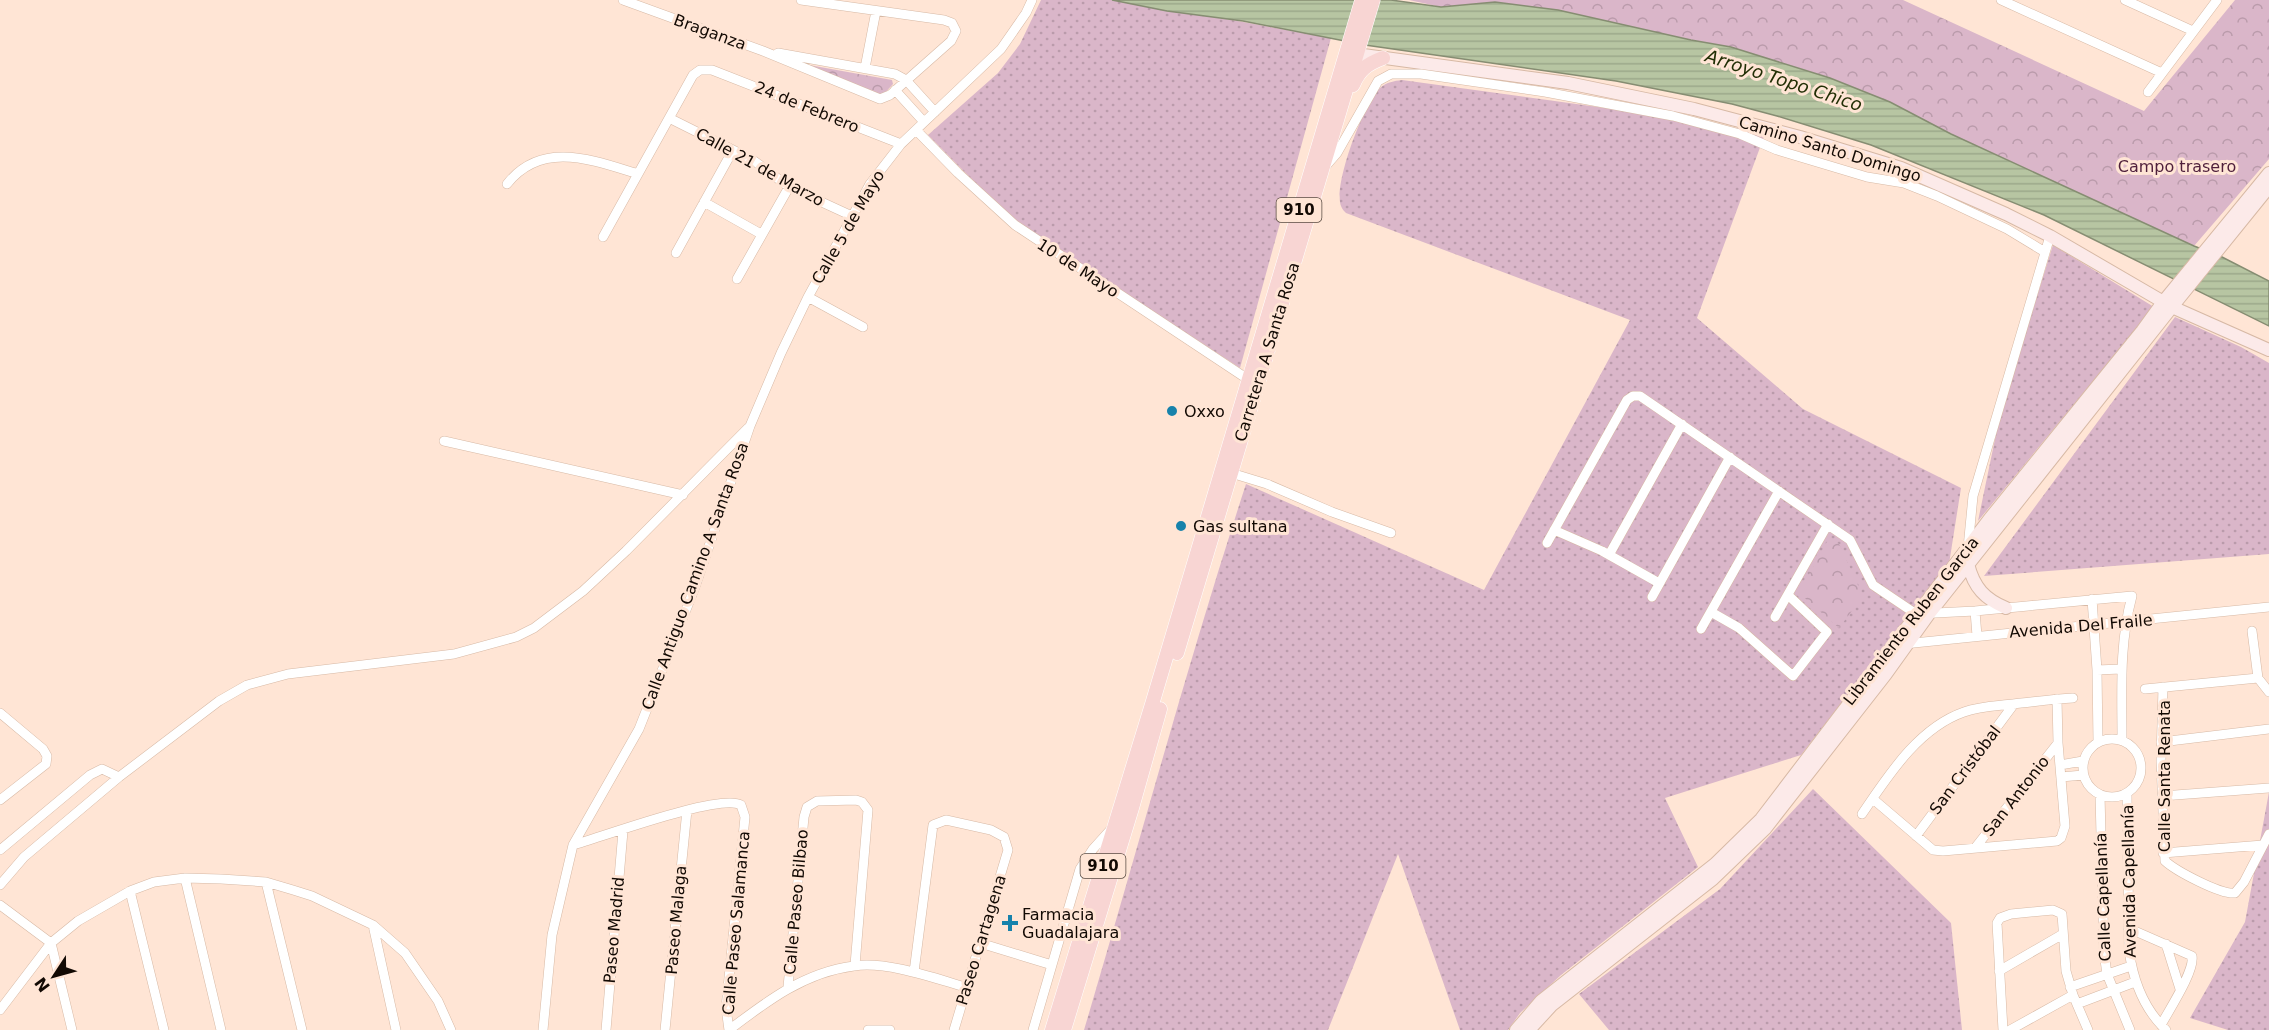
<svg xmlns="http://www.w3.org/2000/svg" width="2269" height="1030" font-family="'DejaVu Sans',sans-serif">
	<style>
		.grass { fill: url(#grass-dots) }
		.forest { fill: url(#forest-crowns) }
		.water { fill: url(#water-rules); stroke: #868d72; stroke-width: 1.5 }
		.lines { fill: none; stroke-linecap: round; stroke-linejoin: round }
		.street-casing { stroke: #d7b9a5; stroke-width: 10 }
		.secondary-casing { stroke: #d7b9a5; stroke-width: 14 }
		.primary-casing { stroke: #fff; stroke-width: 15 }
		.street { stroke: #fff; stroke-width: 9 }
		.secondary { stroke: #fceae9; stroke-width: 12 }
		.primary { stroke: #f8d5d3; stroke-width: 14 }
		.poi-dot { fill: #1782ab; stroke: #ffe5d5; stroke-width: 2 }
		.labels { text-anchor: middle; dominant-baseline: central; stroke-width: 6; stroke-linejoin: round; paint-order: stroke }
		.shield { fill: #ffe5d5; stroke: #594b42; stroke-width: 1.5 }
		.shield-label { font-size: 15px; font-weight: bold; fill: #120903 }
		.street-label { font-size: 16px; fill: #120903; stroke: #ffe5d5 }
		.park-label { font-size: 16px; fill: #4f1f3b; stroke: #ffe5d5 }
		.poi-label { font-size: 16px; fill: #120903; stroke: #ffe5d5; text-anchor: start }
		.water-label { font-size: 18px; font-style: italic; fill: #222f05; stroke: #ffe5d5 }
	</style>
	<defs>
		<pattern id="grass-dots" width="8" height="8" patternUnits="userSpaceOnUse" patternTransform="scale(1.5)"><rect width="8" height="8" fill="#dab6c9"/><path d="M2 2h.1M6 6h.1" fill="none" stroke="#ba9bab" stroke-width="1.8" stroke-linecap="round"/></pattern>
		<pattern id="forest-crowns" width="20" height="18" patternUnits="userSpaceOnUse" patternTransform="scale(1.5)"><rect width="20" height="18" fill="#dab6c9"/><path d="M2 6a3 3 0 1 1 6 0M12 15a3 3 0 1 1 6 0" fill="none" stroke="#ba9bab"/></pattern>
		<pattern id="water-rules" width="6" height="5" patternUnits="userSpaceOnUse" patternTransform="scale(1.5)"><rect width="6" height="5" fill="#b7c5a2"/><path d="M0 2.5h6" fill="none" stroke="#9ca88a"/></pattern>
	</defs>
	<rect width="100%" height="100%" fill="#ffe5d5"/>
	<!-- grass -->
	<path class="grass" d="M1041,0H1122L1331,38L1240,368L1011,219L928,135L998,73L1020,44Z
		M1402,80L1699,121L1765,134L1697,318L1803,409L1961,488L1949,564L1801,755L1665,798L1698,867L1561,975L1520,1013L1508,1030H1460L1398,854L1328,1030H1084C1138,848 1187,665 1246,484L1484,590L1630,320L1346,213C1344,211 1342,209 1341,206C1333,185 1364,103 1380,88C1387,82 1394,81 1402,80Z
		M2053,245L2154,307L1978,521L2000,415Z
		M2175,317L2241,347L2269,363V554L1984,576Z
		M1813,789L1951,923L1962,1030H1609L1579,994L1720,889Z
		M2269,792V1030H2228L2190,1018L2245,922Z"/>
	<!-- forest -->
	<path class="forest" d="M1409,0H1903L2144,111L2235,0H2269V159L2194,246L1951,134L1890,102L1830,78L1731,47L1691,40L1558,10L1495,2L1441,7Z
		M809,65L892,80L893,84L883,95L874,93Z
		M1829,538L1839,544L1863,596L1839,628L1799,593Z"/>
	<!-- water -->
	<path class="water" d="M1112,0H1391L1441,7L1495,2L1558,10L1691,40L1731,47L1830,78L1890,102L1951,134L2194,246L2222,257L2269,281V326L2044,215L1871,145L1777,116L1732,104L1616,81L1365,45L1243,21L1167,11Z"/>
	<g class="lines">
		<defs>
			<path id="street" d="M623,0L763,51L880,99L890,95L951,41L956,31L952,23L944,20L801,0
				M2001,0L2162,73
				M2125,0L2193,31
				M778,53L895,74L906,80L935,112
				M865,68L876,11
				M895,90L924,122
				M2148,92L2217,0
				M669,118L753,160L789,187L852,216
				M916,130L958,173L1015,225L1252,382
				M1324,168L1337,153L1378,81L1391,74H1421L1545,92L1673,116L1740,134L1777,150L1867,177L1904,183L1937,196L2007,229L2045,252
				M507,184C542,140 592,160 638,174
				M704,202L761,234
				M603,237L693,75L700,70H712L901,144
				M676,253L733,150
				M737,279L789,187
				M808,297L863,327
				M444,441L683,495
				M1231,473L1267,484L1332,512L1391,533
				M1554,530L1602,551L1659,583
				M1547,543L1627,400L1633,396H1640L1850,540L1873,585L1916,614L1975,611L2132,596C2119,644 2122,691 2122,740
				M1968,548L1973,496L2050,236
				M1609,555L1682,424
				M1652,597L1730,457
				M2092,599L2097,670L2098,742
				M1975,611L1977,636
				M1711,612L1739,628L1793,676L1827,632L1788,595
				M1775,617L1828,524
				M1701,629L1779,491
				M2252,631L2258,678L2269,692
				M1904,644L2269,607
				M2097,670L2121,669
				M2163,687L2161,761L2165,861C2176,871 2221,895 2235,893L2244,882L2269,834
				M2145,689L2258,678
				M0,713L43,749L47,756L46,764L0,800
				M2083 768a29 29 0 1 1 58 0a29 29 0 1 1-58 0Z
				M2161,742L2269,729
				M2060,765L2083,761
				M2061,777L2083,775
				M2127,794L2129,950C2133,980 2144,1009 2166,1030
				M2100,795L2104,953L2107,974L2130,1030
				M2162,796L2269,788
				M1873,799L1933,850L1943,851L2057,841L2061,838L2065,826L2058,743L2057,699
				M1862,814C1888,776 1918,728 1964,712C1980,706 1996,706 2013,704C2033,702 2053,699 2073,698
				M1916,836L2014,704
				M573,845C602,837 720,793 741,805L745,817L726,1008L729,1030
				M1975,848L2058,743
				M0,850L90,775L102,769L119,777
				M2163,853L2263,845
				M185,878L221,1030
				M266,882L302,1030
				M0,885L24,857L119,777L219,701L247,685L288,674L454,654L516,637L534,628L583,591L626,551L748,428
				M130,891L164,1030
				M0,905L51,943L72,1030
				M373,925L396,1030
				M2128,928L2192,956C2195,971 2169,1010 2161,1025
				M980,943L1052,965
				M2166,944L2180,989
				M1999,971L2063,934
				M914,972L933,825L946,820L991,830L1004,837L1008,850L954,1030
				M788,987L804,817L807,807L817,801L856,800L862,802L868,810L855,965
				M2070,987L2131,966
				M2077,1004L2135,982
				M0,1010L51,943L78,921L130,891L154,882L185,878L221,879L266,882L293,890L312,896L373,925L405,953L438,1001L451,1030
				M543,1030L552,935L573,845L639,729L695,587L750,426L781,353L808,297L870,184L901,144L1001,49L1026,13L1032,0
				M606,1030L623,831
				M665,1030L687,810
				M729,1030C767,1001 805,972 854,966C887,961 934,978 965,987
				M868,1030H890
				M1033,1030L1080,869L1093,849L1112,828
				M2003,1030L1997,923L2000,918L2011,914L2053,910L2062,914L2066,971L2073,995L2088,1030
				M2010,1030L2073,995"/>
			<path id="secondary" d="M1356,54L1568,83L1694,109L1800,137L1901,168L2006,214L2050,236L2172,307L2269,350
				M1968,564C1974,588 1985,599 2006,608
				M1516,1030L1541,1001L1715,864L1761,819L1991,517L2142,331L2163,302L2269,173
				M1529,1030L1552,1005L1713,879L1765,829L1886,674L1929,614L2172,307L2269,187"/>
			<path id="primary" d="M1353,85C1359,70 1367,64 1383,58
				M1177,653L1373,0
				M1052,1030L1153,701L1362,0
				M1064,1030L1132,808L1160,709"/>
		</defs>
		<!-- street casing -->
		<use href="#street" class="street-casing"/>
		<!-- secondary casing -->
		<use href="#secondary" class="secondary-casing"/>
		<!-- primary casing -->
		<use href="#primary" class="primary-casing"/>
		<!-- street -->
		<use href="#street" class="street"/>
		<!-- secondary -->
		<use href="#secondary" class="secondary"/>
		<!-- primary -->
		<use href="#primary" class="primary"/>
	</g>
	<!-- markers -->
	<g class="poi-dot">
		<circle cx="1172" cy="411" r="6"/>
		<circle cx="1181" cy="526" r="6"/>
		<path d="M1007 914h6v6h6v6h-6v6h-6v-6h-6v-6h6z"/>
	</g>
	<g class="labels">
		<!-- shield labels -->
		<g class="shield">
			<rect x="1276.5" y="198" width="45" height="24" rx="4.5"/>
			<rect x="1080.5" y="854" width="45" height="24" rx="4.5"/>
		</g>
		<g class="shield-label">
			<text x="1299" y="210">910</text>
			<text x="1103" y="866">910</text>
		</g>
		<!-- street labels -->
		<g class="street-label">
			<text transform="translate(710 32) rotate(20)">Braganza</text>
			<text transform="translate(807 107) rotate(22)">24 de Febrero</text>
			<text transform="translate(1830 149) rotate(17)">Camino Santo Domingo</text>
			<text transform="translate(760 167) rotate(29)">Calle 21 de Marzo</text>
			<text transform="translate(848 227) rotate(-60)">Calle 5 de Mayo</text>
			<text transform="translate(1078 268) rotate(33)">10 de Mayo</text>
			<text transform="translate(1267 352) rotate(-73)">Carretera A Santa Rosa</text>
			<text transform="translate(695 576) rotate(-70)">Calle Antiguo Camino A Santa Rosa</text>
			<text transform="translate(1911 621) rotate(-52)">Libramiento Ruben Garcia</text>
			<text transform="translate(2081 626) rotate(-5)">Avenida Del Fraile</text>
			<text transform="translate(1965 770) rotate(-53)">San Cristóbal</text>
			<text transform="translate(2164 776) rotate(-90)">Calle Santa Renata</text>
			<text transform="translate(2016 796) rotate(-52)">San Antonio</text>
			<text transform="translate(2129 881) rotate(-91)">Avenida Capellanía</text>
			<text transform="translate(2103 897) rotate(-92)">Calle Capellanía</text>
			<text transform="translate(796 902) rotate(-85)">Calle Paseo Bilbao</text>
			<text transform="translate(676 920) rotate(-85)">Paseo Malaga</text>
			<text transform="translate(736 923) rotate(-85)">Calle Paseo Salamanca</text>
			<text transform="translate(614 930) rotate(-85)">Paseo Madrid</text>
			<text transform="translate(981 940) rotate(-73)">Paseo Cartagena</text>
		</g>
		<!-- park labels -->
		<g class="park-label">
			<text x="2177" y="166">Campo trasero</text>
		</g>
		<!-- poi labels -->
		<g class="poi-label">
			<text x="1184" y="411">Oxxo</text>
			<text x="1193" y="526">Gas sultana</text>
			<text x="1022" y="914">Farmacia<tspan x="1022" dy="18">Guadalajara</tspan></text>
		</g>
		<!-- water labels -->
		<g class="water-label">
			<text transform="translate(1784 80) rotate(18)">Arroyo Topo Chico</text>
		</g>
	</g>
	<!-- north arrow -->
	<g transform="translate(54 976) rotate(234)" stroke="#ffe5d5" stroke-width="4.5" paint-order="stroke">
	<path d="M0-4.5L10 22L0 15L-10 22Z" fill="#120903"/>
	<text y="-9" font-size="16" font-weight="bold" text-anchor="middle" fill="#120903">N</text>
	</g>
</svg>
